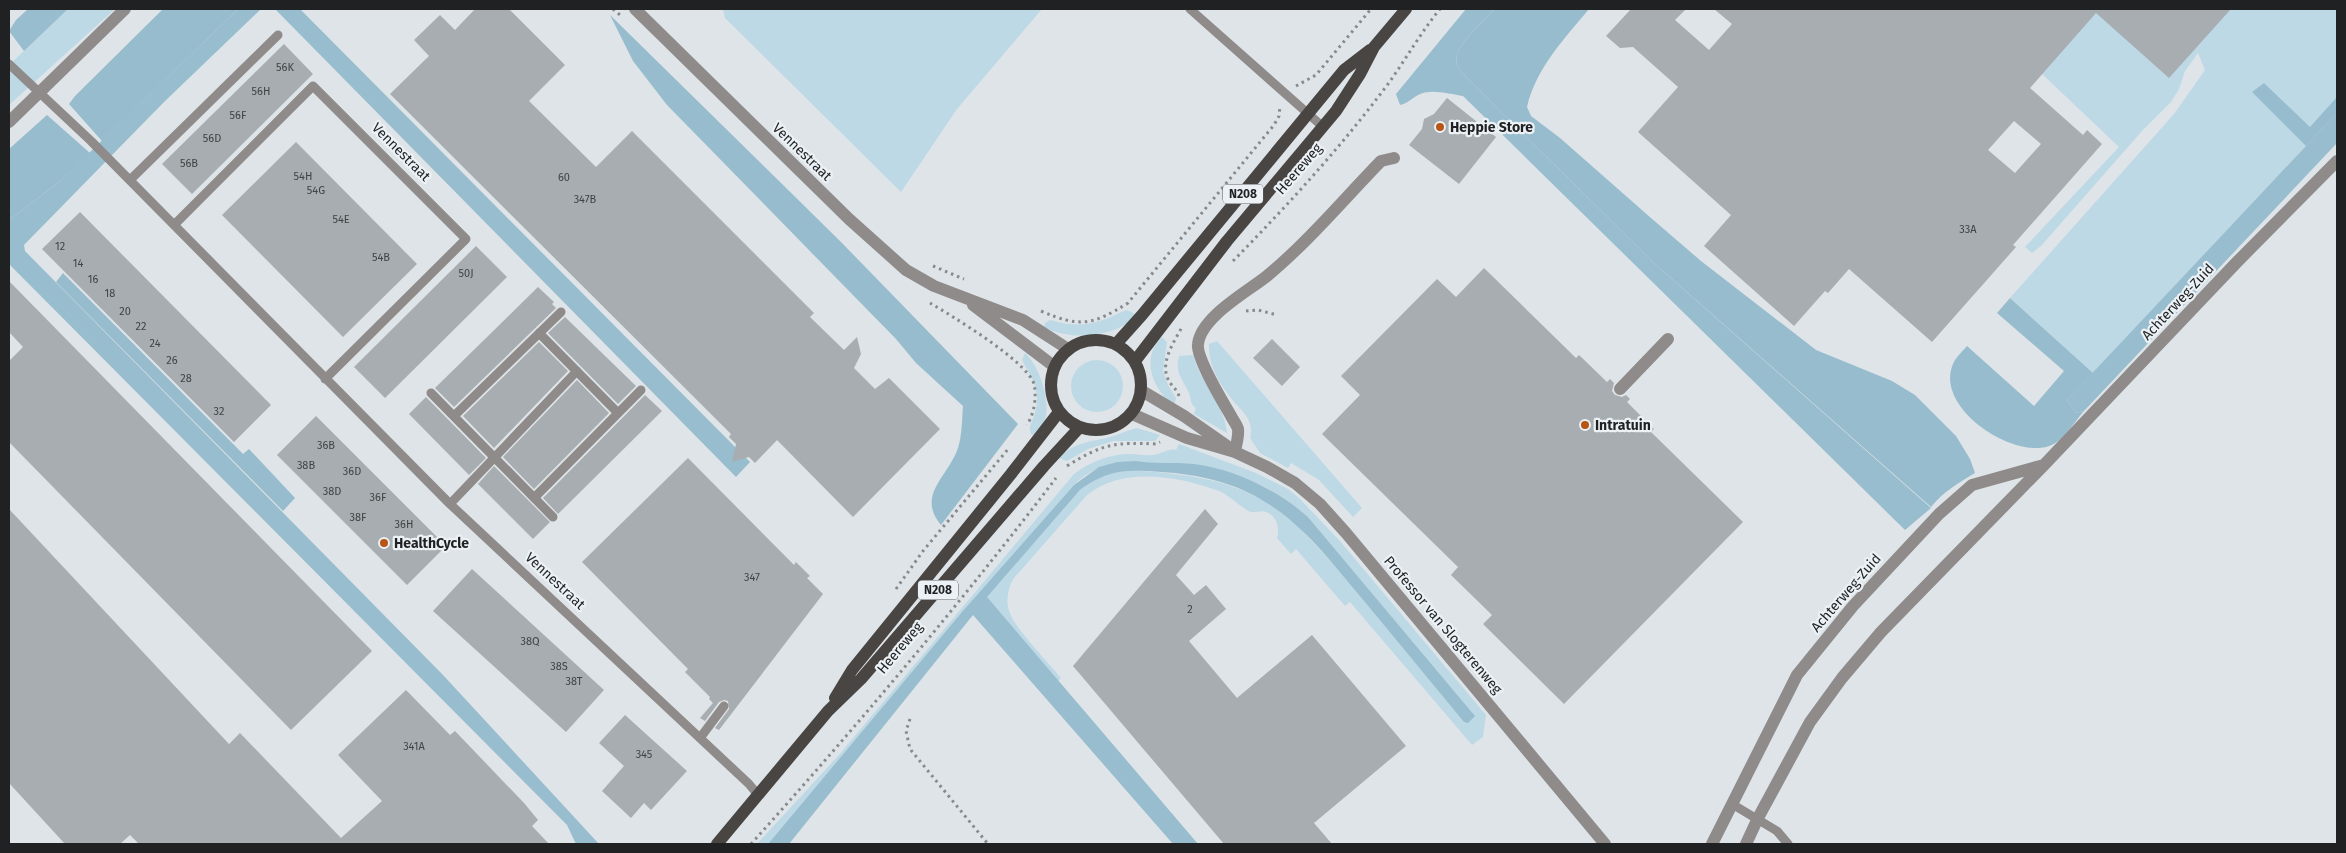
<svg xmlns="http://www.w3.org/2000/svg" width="2346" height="853" font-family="'Fira Sans',sans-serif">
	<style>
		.green { fill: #bed9e6 }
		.forest { fill: #97bccd }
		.water { fill: #98bdce }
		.building { fill: #a7adb0; fill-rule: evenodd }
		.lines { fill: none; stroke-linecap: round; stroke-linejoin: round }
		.path { stroke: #868a8c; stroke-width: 3; stroke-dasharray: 2.5 4; stroke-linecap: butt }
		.lane { stroke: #8e8b8a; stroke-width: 9 }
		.street { stroke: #8e8b8a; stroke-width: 12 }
		.primary { stroke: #494542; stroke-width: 12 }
		.poi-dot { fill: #b65515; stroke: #ebf1f5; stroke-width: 2 }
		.labels { text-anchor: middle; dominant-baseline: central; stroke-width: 4.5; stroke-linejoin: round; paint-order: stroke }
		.number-label { font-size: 11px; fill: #414446 }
		.shield { fill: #ebf1f5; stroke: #5c5f62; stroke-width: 1 }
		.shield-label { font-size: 12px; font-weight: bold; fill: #1f2123 }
		.poi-label { font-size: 14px; font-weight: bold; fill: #1f2123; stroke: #ebf1f5; text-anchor: start }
		.street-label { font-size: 14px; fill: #1f2123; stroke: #ebf1f5 }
	</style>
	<rect width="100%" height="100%" fill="#dee4e7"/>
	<!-- green -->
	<path class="green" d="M68,9H115L9,105V65Z
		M723,9H1042L957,109L901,192L725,18Z
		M2099,9H2102L2163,66L2216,9H2337V113L2093,373L2010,298L2174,114L2205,70L2198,53L2185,71L2179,89L2171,102L2142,131L2041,246L2032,253L2025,247L2119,147L2040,72Z
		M1126,310L1132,312L1136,316C1115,338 1069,341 1044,327L1045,323L1050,320C1082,329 1096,324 1126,310Z
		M1162,337L1167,342L1163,371L1168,385L1176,398L1174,406C1154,390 1139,359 1162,337Z
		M1217,341L1362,508L1353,517L1319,480L1291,463L1288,468L1260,453L1250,438C1255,419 1241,411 1231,398C1218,382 1208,364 1209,344Z
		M1025,353C1039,365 1051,401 1045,420C1043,426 1038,431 1034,436L1031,434C1028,426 1032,423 1034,416C1042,391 1033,381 1022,360Z
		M1193,355C1200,382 1225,405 1227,433L1194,414L1196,408C1189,404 1192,398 1188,391C1181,377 1175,372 1179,356Z
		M1071 386a26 26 0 1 1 52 0a26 26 0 1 1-52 0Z
		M1137,428L1160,435L1155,441H1113L1088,449L1067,461L1059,458C1074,442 1090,442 1110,437C1119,435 1127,430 1137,428Z
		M1179,444L1256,473L1288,489L1299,498L1339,540L1486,715L1483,737L1472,745L1350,602L1345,606L1296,549L1291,554L1277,538C1280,528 1277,516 1266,512C1261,510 1256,513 1251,512C1244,510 1229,495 1219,491C1179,476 1122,466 1087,495L1014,578C1007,589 1005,603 1011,616C1019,632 1048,662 1061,678L1058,681L986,597L1080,490C1091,482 1101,475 1114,472C1127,468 1142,471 1155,472C1194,475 1231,482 1265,501C1276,508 1286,517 1296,524L1475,716L1308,517C1264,477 1215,465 1156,463C1121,462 1102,459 1074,485L962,612L768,844H757L839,755L1074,474C1090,462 1109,454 1130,454C1138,454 1145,456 1153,455C1162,454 1168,448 1176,450Z"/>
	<!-- forest -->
	<path class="forest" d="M163,9H238L102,141L69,104L75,96Z
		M1495,9H1589C1565,38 1536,68 1527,107L1531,116L1560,138L1651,218L1701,261L1816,350L1892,381L1915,395L1956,436L1970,459L1975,473C1958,483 1943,492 1931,507L1655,264L1478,89C1472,82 1461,74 1457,65C1451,48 1484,21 1495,9Z
		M610,15L841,242L1018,424L941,525C916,495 948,477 958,448C962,436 962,419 963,406L916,363L896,339L667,105L633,61Z
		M2264,83L2310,127L2337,97V113L2306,146L2252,92Z
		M47,115L90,153L59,182L9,220V149Z
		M63,273L243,454L249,449L295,498L283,511L56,282Z
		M2010,298L2093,373L2067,400L2076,413L2084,411C2075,421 2063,442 2049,446C2013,459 1934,408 1953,364C1956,357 1962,352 1967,346L2034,406L2064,371L1997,313Z"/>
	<!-- water -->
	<path class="water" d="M28,9H68L24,51L9,31L16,20Z
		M238,9H261L164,102L24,245L25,251L443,675L599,844H576L567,825L9,264V220L59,182Z
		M275,9H300L750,462L736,477Z
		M1466,9H1495C1484,21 1451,48 1457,65C1461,74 1472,82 1478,89L1655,264L1931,508L1905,530L1463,96C1450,94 1430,88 1418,95C1411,99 1408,103 1400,105L1396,94Z
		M2337,113V143L2084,411L2076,413L2067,400Z
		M1136,461C1155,464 1174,462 1194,464C1234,469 1278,490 1308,517L1475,716L1468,723L1464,722C1431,682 1398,642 1365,602C1335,567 1307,528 1267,503C1237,483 1197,474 1162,472C1127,470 1111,468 1080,490L987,597L1198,844H1173L973,615L789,844H768L962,612L1074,485L1099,467L1117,462Z"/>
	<!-- building -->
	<path class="building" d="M475,9H509L565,65L529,101L596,167L632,131L814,313L810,317L844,350L857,337L861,354L854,368L875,389L889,378L940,429L853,517L777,440L755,463L749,457L732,462L736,444L729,437L731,434L390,94L429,56L414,40L440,15L455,30Z
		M1631,9H1686L1675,20L1709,50L1732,24L1714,9H2231L2169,78L2096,13L2030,88L2083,135L2087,130L2102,144L2013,245L2016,247L1932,342L1849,269L1828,293L1825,291L1794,326L1704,246L1731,215L1638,132L1678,87L1633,47L1620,48L1606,36ZM2014,121L2041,144L2015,173L1988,150Z
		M284,44L313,74L192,194L162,164Z
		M1447,98L1496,137L1459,184L1409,145L1422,129L1424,119L1434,114Z
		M296,142L417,264L343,337L222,215Z
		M80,212L271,405L234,442L42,249Z
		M476,246L507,277L385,398L354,367Z
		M1484,268L1576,358L1579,355L1607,382L1610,379L1614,383L1612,391L1615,395L1622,397L1626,395L1630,399L1627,402L1654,429L1651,432L1743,522L1564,704L1483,624L1492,615L1451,575L1458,567L1322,434L1360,395L1341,376L1437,279L1456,297Z
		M9,281L372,651L291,730L9,442V361L23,347L9,332Z
		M538,287L554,302L552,304L556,308L454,407L435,388Z
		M565,317L636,386L618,404L548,333Z
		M1272,339L1300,367L1282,386L1253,358Z
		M539,342L568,371L494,448L463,416Z
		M577,380L609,413L534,489L503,457Z
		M645,395L662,411L558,514L543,498Z
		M426,397L486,458L469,475L409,414Z
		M316,416L446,546L407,585L277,455Z
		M688,458L794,565L796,562L810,576L807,578L823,594L719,730L715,728L729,709L728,701L724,700L719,702L705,721L700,718L713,703L709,699L710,697L685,672L688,669L582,562Z
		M494,466L550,522L533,539L478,484Z
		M9,509L229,744L240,733L341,838L382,801L338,755L406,690L450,735L455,731L524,803L538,820L532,826L549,844H139L130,835L120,844H65L9,783Z
		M1205,509L1218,524L1176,575L1194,595L1206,585L1226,609L1189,641L1237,698L1312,635L1406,746L1314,823L1332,844H1224L1073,666Z
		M472,569L604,690L566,732L433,611Z
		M625,715L687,771L651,810L644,803L631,818L602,791L624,766L599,743Z"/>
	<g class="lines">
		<!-- path -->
		<path class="path" d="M613,9L620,15
			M1296,86L1316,75L1371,9
			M1233,261C1288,205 1341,147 1388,84C1406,59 1421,32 1440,9
			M933,266L964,279
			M930,303C952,316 1027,361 1034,384C1037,397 1034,414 1027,425
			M1041,311C1080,328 1093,325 1128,303L1274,125L1279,116L1280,106
			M1246,311L1258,310L1277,315
			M1179,396C1177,389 1171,386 1168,379C1160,362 1174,342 1182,327
			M1067,466C1102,444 1115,442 1156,444L1160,442
			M896,589L923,551L1009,448
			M910,719L906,731L910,749L988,844
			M751,844C857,726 960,604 1056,478"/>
		<!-- lane -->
		<path class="lane" d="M1190,9L1322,126
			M9,64L91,141L450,504L749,784L758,795
			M130,180L278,35
			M174,225L313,86L466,239L325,379
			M539,333L618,413
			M431,393L553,517
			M454,416L561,312
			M534,498L641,390
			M450,504L577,371
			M700,738L724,706
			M1732,804L1777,831L1788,844"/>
		<!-- street -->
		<path class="street" d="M635,9L849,219L906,270L934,286L1023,320L1068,349
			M9,122L125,9
			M973,305L1055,367
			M1620,389L1668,339
			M1142,391L1184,416L1227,446
			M1132,414L1187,438L1235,452L1267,467L1295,483L1320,504L1346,533L1605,844
			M1235,452C1236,445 1239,436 1238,429C1237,425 1233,420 1231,416C1223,402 1196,358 1198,344C1201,317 1247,292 1267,276C1308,242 1344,199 1381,161L1394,158
			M1712,844L1797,675L1853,606L1939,514L1972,485L2044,465
			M1746,844L1758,818L1810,722L1842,678L1881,632L2044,465L2237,262L2337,161"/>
		<!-- primary -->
		<path class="primary" d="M1051 385a45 45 0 1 1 90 0a45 45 0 1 1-90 0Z
			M1116,344L1142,315L1344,70L1370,50
			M1135,361L1227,241L1336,111L1360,74L1374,47L1406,9
			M835,698L852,670L1011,474L1059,412
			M717,844L828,711L861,679L1044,466L1079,428"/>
	</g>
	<!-- markers -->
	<g class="poi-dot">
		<circle cx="1440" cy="127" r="5"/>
		<circle cx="1585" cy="425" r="5"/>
		<circle cx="384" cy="543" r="5"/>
	</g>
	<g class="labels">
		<!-- number labels -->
		<g class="number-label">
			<text x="285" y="67">56K</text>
			<text x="261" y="91">56H</text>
			<text x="238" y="115">56F</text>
			<text x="212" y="138">56D</text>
			<text x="189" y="163">56B</text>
			<text x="303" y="176">54H</text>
			<text x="564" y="177">60</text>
			<text x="316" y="190">54G</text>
			<text x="585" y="199">347B</text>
			<text x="341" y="219">54E</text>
			<text x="1968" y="229">33A</text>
			<text x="60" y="246">12</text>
			<text x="381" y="257">54B</text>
			<text x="78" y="263">14</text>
			<text x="466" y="273">50J</text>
			<text x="93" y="279">16</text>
			<text x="110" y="293">18</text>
			<text x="125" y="311">20</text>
			<text x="141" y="326">22</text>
			<text x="155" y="343">24</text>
			<text x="172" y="360">26</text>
			<text x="186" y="378">28</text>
			<text x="219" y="411">32</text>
			<text x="326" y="445">36B</text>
			<text x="306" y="465">38B</text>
			<text x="352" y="471">36D</text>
			<text x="332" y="491">38D</text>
			<text x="378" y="497">36F</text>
			<text x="358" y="517">38F</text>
			<text x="404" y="524">36H</text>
			<text x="752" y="577">347</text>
			<text x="1190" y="609">2</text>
			<text x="530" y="641">38Q</text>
			<text x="559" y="666">38S</text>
			<text x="574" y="681">38T</text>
			<text x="414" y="746">341A</text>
			<text x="644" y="754">345</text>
		</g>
		<!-- shield labels -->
		<g class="shield">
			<rect x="1223" y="184.5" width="40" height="19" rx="4"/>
			<rect x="918" y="580.5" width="40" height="19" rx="4"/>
		</g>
		<g class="shield-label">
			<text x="1243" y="194">N208</text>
			<text x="938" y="590">N208</text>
		</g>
		<!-- poi labels -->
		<g class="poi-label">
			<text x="1450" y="127">Heppie Store</text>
			<text x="1595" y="425">Intratuin</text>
			<text x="394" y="543">HealthCycle</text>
		</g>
		<!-- street labels -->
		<g class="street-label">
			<text transform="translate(401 152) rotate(45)">Vennestraat</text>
			<text transform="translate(802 152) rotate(44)">Vennestraat</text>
			<text transform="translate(1299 169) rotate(-49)">Heereweg</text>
			<text transform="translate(2178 302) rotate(-47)">Achterweg-Zuid</text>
			<text transform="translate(555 581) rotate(43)">Vennestraat</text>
			<text transform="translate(1846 593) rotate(-49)">Achterweg-Zuid</text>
			<text transform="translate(1443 625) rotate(50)">Professor van Slogterenweg</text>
			<text transform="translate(900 648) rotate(-50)">Heereweg</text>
		</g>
	</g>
	<!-- border -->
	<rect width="2346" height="853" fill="none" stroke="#1f2123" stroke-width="20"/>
</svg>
